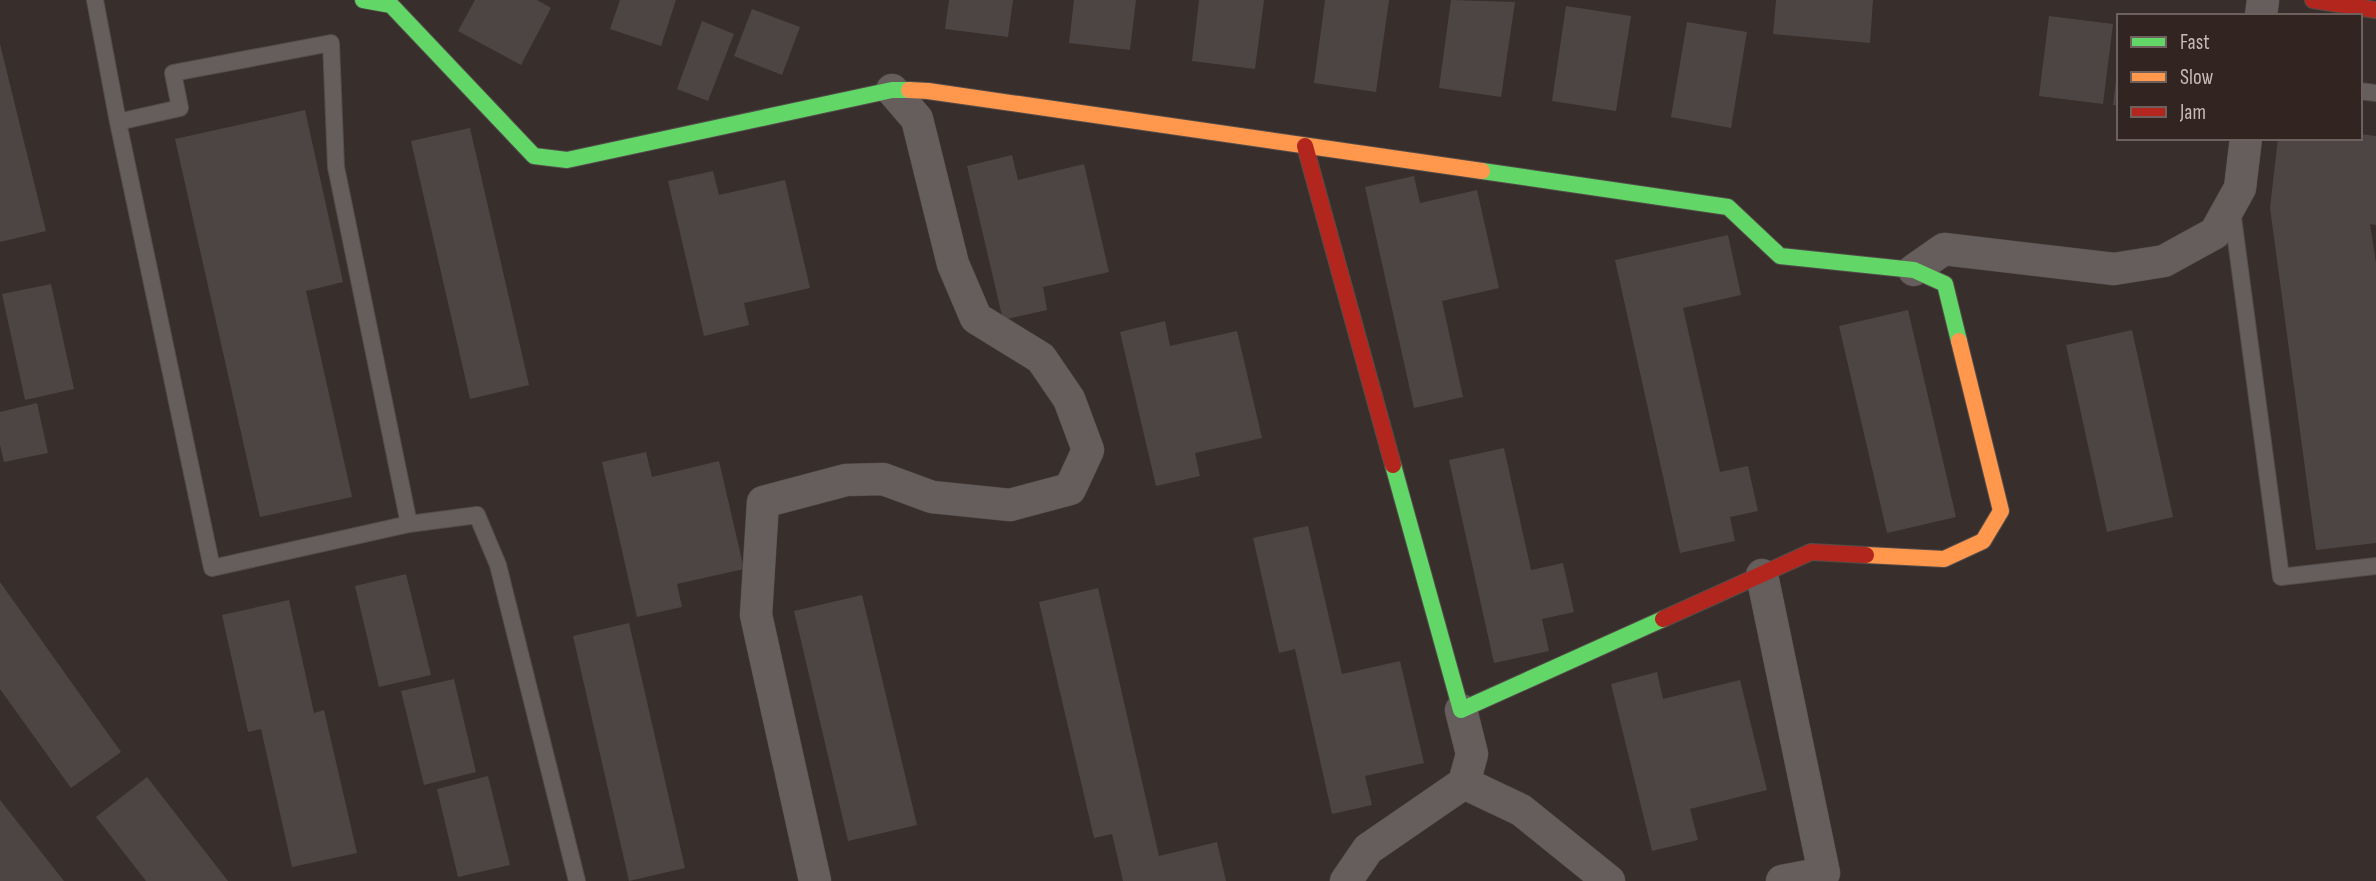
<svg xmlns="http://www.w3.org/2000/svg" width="2376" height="881" font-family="'Sofia Sans Condensed',sans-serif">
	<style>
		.building { fill: #4d4543 }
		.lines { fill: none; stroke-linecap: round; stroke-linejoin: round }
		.lane-casing { stroke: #534c4a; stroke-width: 18 }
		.street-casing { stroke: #534c4a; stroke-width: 33 }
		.fast-casing { stroke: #534c4a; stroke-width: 18 }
		.slow-casing { stroke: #534c4a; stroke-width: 18 }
		.jam-casing { stroke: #534c4a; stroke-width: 18 }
		.lane { stroke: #665e5c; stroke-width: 16 }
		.street { stroke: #665e5c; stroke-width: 32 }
		.fast { stroke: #63d668; stroke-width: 16 }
		.slow { stroke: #ff974d; stroke-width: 16 }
		.jam { stroke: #b3261e; stroke-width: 16 }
	</style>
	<rect width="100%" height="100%" fill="#382f2c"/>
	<!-- building -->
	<path class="building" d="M475,0H537L551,8L521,65L458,31Z
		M620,0H676L661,46L610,29Z
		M949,0H1013L1008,37L945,29Z
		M1074,0H1136L1130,50L1069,43Z
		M1199,0H1264L1255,69L1192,61Z
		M1325,0H1389L1376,92L1314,83Z
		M1451,0L1515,2L1501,97L1439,88Z
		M1776,0H1873L1870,43L1773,34Z
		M1566,6L1631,16L1616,111L1552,101Z
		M752,9L800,27L782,75L734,56Z
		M2049,16L2113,24L2103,104L2039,96Z
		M702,21L734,34L708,101L677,89Z
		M1687,22L1747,32L1731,128L1671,117Z
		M0,44L46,231L0,242Z
		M2117,72H2119V105H2113Z
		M305,110L343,282L306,291L352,497L260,517L175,139Z
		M470,128L529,385L470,399L411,141Z
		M2360,134L2376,136V225L2370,224L2376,263V543L2316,550L2270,208L2278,138H2360Z
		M1012,155L1018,180L1084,164L1109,272L1043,287L1047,310L1003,320L967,166Z
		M713,171L719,195L785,180L810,288L744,303L749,325L704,336L668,181Z
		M1414,176L1420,203L1477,190L1499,288L1442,301L1463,397L1414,408L1365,187Z
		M1728,235L1741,295L1683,308L1720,472L1748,466L1758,511L1730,517L1735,541L1680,553L1615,260Z
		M51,284L74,389L25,400L2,294Z
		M1908,310L1956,517L1887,533L1839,326Z
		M1165,321L1170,346L1237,331L1262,438L1195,453L1200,476L1156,486L1120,332Z
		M2132,330L2173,517L2107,532L2066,345Z
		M37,403L48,453L4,462L0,445V412Z
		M1504,448L1531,570L1563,563L1574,612L1542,619L1549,651L1494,663L1449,460Z
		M646,452L652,477L719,461L744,569L677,584L682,607L637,617L602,462Z
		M1308,526L1342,674L1400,661L1424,763L1365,776L1372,805L1332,814L1295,649L1279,653L1253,538Z
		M406,574L431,675L379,687L355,586Z
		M0,582L121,752L71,788L0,689Z
		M1098,588L1159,856L1217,842L1226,881H1123L1112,834L1094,838L1039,602Z
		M862,595L917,825L848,841L794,611Z
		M289,600L314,713L324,710L357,853L292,867L261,729L248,732L222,615Z
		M629,623L685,868L629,881L573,636Z
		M1657,672L1663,699L1740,680L1767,790L1690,809L1698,840L1652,851L1611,684Z
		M454,679L476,772L424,785L401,691Z
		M488,776L510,865L458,877L437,789Z
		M147,777L228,881H146L96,817Z
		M0,800L64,881H0Z"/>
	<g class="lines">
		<defs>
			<path id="lane" d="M95,0L118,122L212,568L409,524L336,167L331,43L173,73L180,108L118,122
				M2360,91L2376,93
				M2232,210L2281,577L2376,566
				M409,524L477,515L498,565L577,881"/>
			<path id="street" d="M2261,16L2263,0
				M1914,270L1944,249L2114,269L2164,261L2215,233L2240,188L2246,138
				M1762,575L1824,873L1782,881
				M1464,783L1521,810L1609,881
				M815,881L756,615L763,502L846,480L883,479L932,497L1010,505L1070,489L1088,450L1069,399L1041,358L976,318L953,264L917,119L892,90
				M1346,881L1368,849L1464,783L1472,754L1461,710"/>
			<path id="fast" d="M363,0L391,5L534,156L567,160L892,90H909
				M1482,171L1728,207L1780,256L1914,270L1945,284L1959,341
				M1393,465L1461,710L1663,619"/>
			<path id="slow" d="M909,90L928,91L1482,171
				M1866,555L1944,559L1983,541L2001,511L1959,341"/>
			<path id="jam" d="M2313,0L2376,10
				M1305,146L1393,465
				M1663,619L1811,552L1866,555"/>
		</defs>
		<!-- lane casing -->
		<use href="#lane" class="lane-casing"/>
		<!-- street casing -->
		<use href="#street" class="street-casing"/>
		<!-- fast casing -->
		<use href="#fast" class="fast-casing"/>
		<!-- slow casing -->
		<use href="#slow" class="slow-casing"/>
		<!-- jam casing -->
		<use href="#jam" class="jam-casing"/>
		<!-- lane -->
		<use href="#lane" class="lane"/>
		<!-- street -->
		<use href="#street" class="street"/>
		<!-- fast -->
		<use href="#fast" class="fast"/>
		<!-- slow -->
		<use href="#slow" class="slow"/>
		<!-- jam -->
		<use href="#jam" class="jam"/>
	</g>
	<!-- legend -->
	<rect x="2117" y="14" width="245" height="126" fill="#322420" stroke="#6e605c" stroke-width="2"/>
	<rect x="2131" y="37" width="35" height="10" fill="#63d668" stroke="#6e605c" stroke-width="2"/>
	<text x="2180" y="49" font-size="21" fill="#c8bbb7">Fast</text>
	<rect x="2131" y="72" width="35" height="10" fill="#ff974d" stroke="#6e605c" stroke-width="2"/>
	<text x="2180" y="84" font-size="21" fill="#c8bbb7">Slow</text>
	<rect x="2131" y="107" width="35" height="10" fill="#b3261e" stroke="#6e605c" stroke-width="2"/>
	<text x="2180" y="119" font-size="21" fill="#c8bbb7">Jam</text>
</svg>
